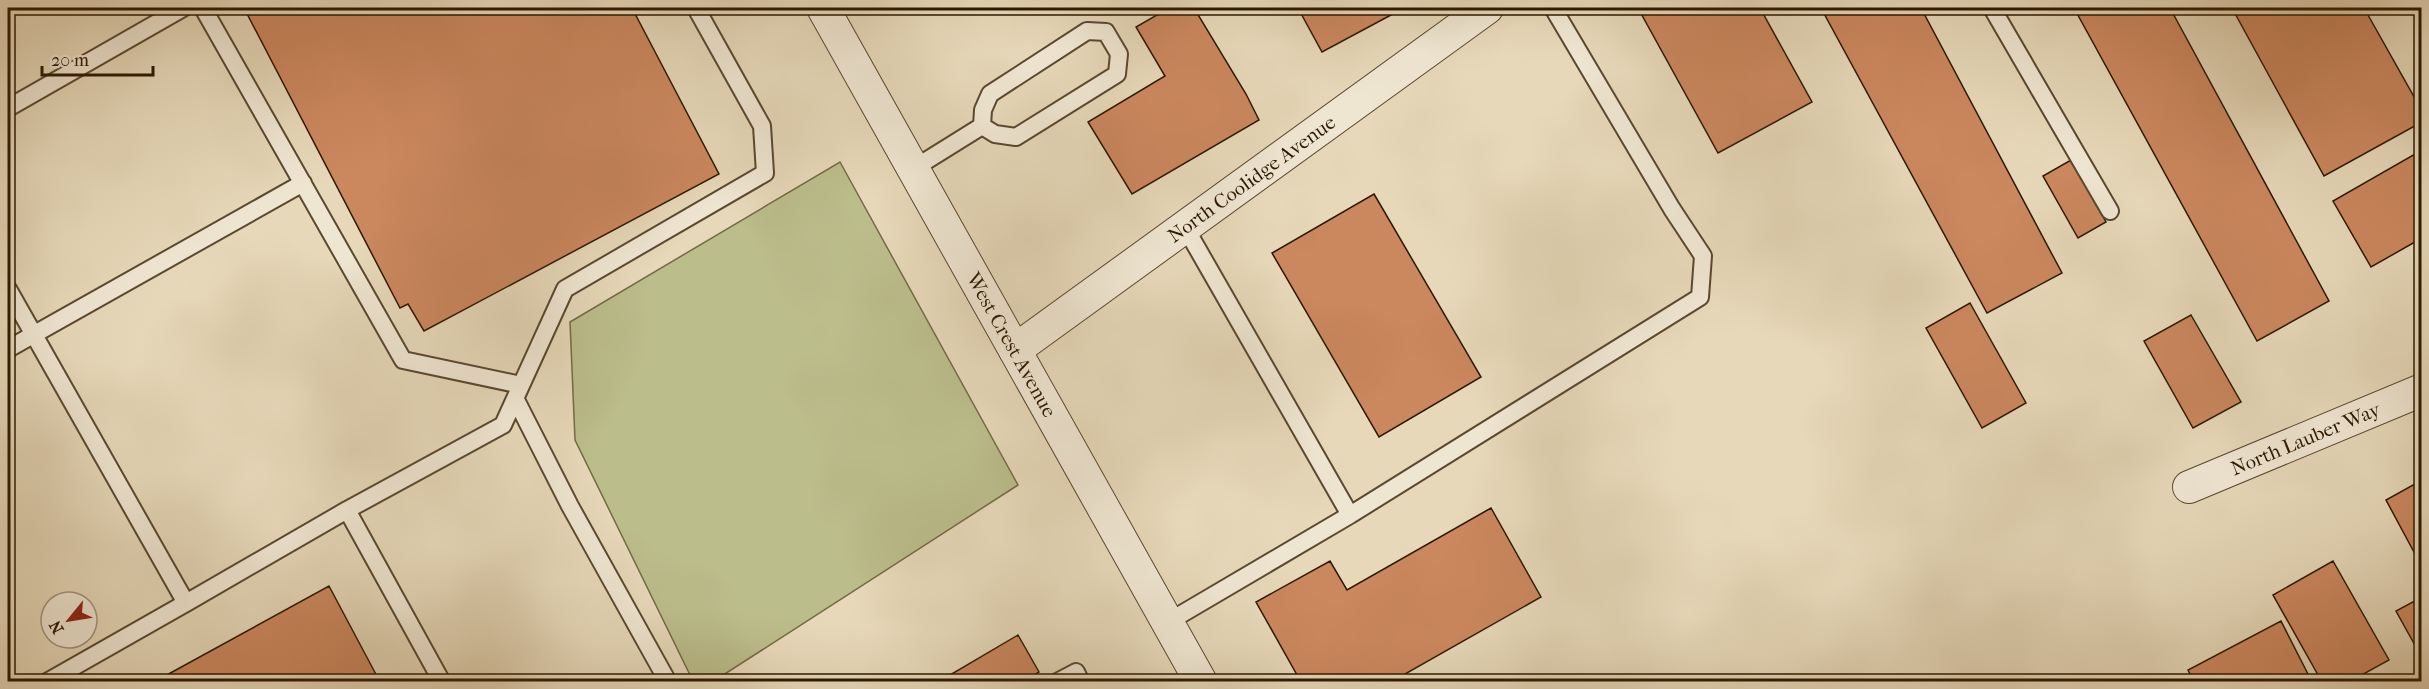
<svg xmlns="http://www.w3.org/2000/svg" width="2429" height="689" font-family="'IM FELL French Canon',serif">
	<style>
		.green { fill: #bbbd8b; stroke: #746a46; stroke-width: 1.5 }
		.building { fill: #cb875e; stroke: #2c1802; stroke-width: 1.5 }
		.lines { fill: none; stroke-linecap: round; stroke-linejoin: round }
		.service-casing { stroke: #5a4830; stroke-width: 20 }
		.minor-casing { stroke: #5a4830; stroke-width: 34 }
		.service { stroke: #efe6d2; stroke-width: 16 }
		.minor { stroke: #efe6d2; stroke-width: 32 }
		.labels { text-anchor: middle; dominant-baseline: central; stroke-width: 4.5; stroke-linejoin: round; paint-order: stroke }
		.street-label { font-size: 20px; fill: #2c1802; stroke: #efe6d2 }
	</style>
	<rect width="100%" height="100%" fill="#e6d8b9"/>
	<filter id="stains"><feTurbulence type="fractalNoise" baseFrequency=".00333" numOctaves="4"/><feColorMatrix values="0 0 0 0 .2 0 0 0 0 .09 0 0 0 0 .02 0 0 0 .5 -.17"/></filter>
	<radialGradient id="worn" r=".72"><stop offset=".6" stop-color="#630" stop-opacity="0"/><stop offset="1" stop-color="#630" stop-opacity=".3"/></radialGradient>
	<!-- green -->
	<path class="green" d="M840,162L1018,485L714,681H693L575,440L570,322Z"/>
	<!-- building -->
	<path class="building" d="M244,8H632L719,174L424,331L408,304L400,308Z
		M1169,8H1194L1246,94L1259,120L1132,194L1088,122L1165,76L1136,27Z
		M1298,8H1404L1322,52Z
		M1638,8H1760L1812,102L1718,153Z
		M1821,8H1921L2062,273L1987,313Z
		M2074,8H2170L2329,301L2257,341Z
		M2232,8H2364L2422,111V122L2324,176Z
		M2422,150V238L2371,267L2333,201Z
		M2071,160L2106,222L2078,238L2043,176Z
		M1374,194L1481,377L1379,437L1272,253Z
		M1970,303L2026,403L1982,428L1926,328Z
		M2191,315L2241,402L2193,428L2144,341Z
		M2422,480V567L2386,500Z
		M1491,508L1541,597L1391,682H1301L1256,602L1330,561L1347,590Z
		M2333,561L2389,660L2349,682H2322L2273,595Z
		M329,586L380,682H154Z
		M2422,597V658L2396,611Z
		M2281,621L2312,682H2194L2188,670Z
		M1018,635L1039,672L1023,682H938Z"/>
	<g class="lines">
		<defs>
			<path id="service" d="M203,8L403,360L521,385
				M1992,8L2110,211
				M8,108L183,8
				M913,169L982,126L995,134L1016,137L1117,74L1119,54L1106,32L1087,31L990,94L983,110L982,126
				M8,289L186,603L47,682
				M8,349L303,183
				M516,400L570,506L668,682
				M347,510L503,425L565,289L765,173L762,126L696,8
				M1350,515L1700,297L1703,256L1672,209L1553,8
				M186,603L347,510L442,682
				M1168,622L1350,515L1185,227
				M1057,682L1076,672L1081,682"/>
			<g id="minor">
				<path id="s1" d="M823,8L1201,682"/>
				<path id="s2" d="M1015,350L1487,8"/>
				<path id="s3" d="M2189,487L2422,390"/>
			</g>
		</defs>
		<!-- service casing -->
		<use href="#service" class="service-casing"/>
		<!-- minor casing -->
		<use href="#minor" class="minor-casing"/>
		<!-- service -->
		<use href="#service" class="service"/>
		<!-- minor -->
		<use href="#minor" class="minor"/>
	</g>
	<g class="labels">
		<!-- street labels -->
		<g class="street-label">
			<text stroke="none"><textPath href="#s2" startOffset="292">North Coolidge Avenue</textPath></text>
			<text stroke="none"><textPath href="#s1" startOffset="386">West Crest Avenue</textPath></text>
			<text stroke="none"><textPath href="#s3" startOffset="126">North Lauber Way</textPath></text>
		</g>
	</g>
	<!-- margin -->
	<rect width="2429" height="689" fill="none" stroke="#e6d8b9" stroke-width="30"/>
	<rect x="9" y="9" width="2411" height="671" fill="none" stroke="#2c1802" stroke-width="3"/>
	<rect x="15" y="15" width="2399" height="659" fill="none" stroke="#2c1802" stroke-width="1.5"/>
	<!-- north arrow -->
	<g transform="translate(69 620) rotate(240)"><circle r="28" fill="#efe6d2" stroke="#a1947f" stroke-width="1.5"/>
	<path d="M0-4.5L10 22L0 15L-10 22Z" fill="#8f2418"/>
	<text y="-9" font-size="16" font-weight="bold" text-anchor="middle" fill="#2c1802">N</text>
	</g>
	<!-- scale -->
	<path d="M42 66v9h111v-9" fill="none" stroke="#2c1802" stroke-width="3"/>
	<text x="51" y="66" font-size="18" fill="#2c1802" stroke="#efe6d2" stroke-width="4.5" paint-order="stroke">20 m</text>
	<rect width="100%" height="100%" filter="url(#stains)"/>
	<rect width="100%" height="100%" fill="url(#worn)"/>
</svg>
